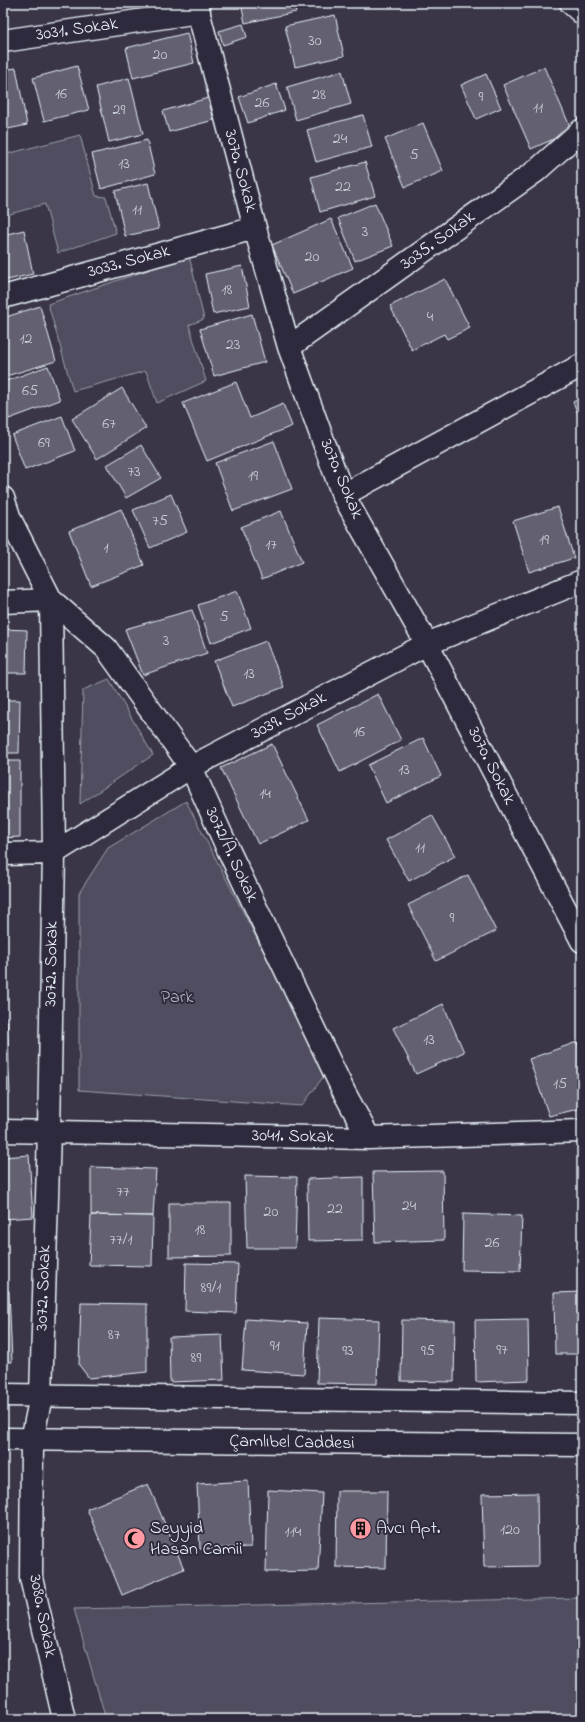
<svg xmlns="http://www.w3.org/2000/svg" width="585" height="1722" font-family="'Indie Flower',sans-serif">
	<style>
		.green { fill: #504e5f; stroke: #9ca0ac }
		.building { fill: #636171; stroke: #e8f1f8 }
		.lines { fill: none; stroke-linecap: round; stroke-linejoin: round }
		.street-casing { stroke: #e8f1f8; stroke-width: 25 }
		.secondary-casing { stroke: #e8f1f8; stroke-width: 25 }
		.street { stroke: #2f2a3d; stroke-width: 22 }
		.secondary { stroke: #2f2a3d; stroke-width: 22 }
		.labels { text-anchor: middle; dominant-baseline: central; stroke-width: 4; stroke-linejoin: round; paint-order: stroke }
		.number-label { font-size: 16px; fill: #c7cdd6 }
		.street-label { font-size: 18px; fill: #e8f1f8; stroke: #2f2a3d }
		.park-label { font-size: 18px; fill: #b3b8c2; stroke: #2f2a3d }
		.poi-label { font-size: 18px; fill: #e8f1f8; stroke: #2f2a3d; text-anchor: start }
	</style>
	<rect width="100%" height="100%" fill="#3a3648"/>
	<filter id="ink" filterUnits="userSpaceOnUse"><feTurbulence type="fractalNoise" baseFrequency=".025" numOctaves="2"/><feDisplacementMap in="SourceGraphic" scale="8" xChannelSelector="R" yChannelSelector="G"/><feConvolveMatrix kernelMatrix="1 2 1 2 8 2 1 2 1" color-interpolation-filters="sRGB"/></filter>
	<g filter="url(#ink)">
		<!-- green -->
		<path class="green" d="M80,135L96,196L106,197L116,233L58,253L45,204L3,216V155Z
			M189,256L204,319L189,325L206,381L157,403L146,371L73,391L48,304Z
			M109,679L153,755L80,804L83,690Z
			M186,801L326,1073L302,1106L79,1090V893L108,848Z
			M579,1598L582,1600V1719H106L74,1609Z"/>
		<!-- building -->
		<path class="building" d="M125,3H142L126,6Z
			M241,3H294L296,12L245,23Z
			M335,15L344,56L295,67L285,26Z
			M243,24L247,37L223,45L219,31Z
			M187,33L194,63L133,78L126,48Z
			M77,66L89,110L44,121L33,78Z
			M544,67L572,131L531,149L503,85Z
			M16,68L27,125L3,130V70Z
			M342,71L351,104L296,120L287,87Z
			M486,74L501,108L476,119L461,85Z
			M129,78L143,134L109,142L96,87Z
			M276,84L285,110L248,123L239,97Z
			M208,98L214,120L169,132L163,111Z
			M363,115L372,147L316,162L307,130Z
			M423,123L443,171L405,187L385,139Z
			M147,140L155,174L101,189L92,154Z
			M365,162L375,196L320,212L311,177Z
			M148,183L159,229L125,236L115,191Z
			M375,203L393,246L355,261L338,218Z
			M331,219L353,268L293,294L272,245Z
			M24,230L33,274L3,281V235Z
			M242,266L250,306L213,314L205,274Z
			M445,279L470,328L447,339L444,334L412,350L390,306Z
			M40,306L56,361L3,377V318Z
			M252,314L265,362L214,376L200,329Z
			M48,366L60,400L9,419L3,403V382Z
			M236,382L250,418L283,404L292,426L207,461L183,403Z
			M122,388L146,428L97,459L72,419Z
			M582,397V423L573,402Z
			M62,416L75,451L25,470L12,435Z
			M274,441L292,489L233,511L215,463Z
			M141,445L161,478L126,498L107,465Z
			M171,494L187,532L150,548L133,510Z
			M558,507L574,558L529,572L513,521Z
			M121,509L144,565L91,586L69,531Z
			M281,511L302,562L262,579L241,527Z
			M237,591L251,628L211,643L198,605Z
			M192,610L207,653L143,675L125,629Z
			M3,629L27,630L26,673H3Z
			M266,641L284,687L232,707L214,661Z
			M378,694L401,740L340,772L317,725Z
			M3,700H20L19,753H3Z
			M423,738L441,776L386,803L368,765Z
			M272,744L309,820L258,844L221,768Z
			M3,761H20V837L3,838Z
			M432,815L455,856L409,881L386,840Z
			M468,875L496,931L436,961L408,905Z
			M443,1004L464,1052L416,1074L393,1028Z
			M3,1017H7L10,1094H3Z
			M577,1042L582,1058V1108L549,1116L529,1059Z
			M29,1155L33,1217L3,1219V1157Z
			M91,1167L156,1169L153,1216L91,1215Z
			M443,1171L444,1240L375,1242L373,1172Z
			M245,1176L297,1177L295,1248H247Z
			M363,1177V1240L308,1241L307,1179Z
			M169,1203H231V1256L169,1257Z
			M463,1214L522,1216L520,1271L462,1270Z
			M91,1215L153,1216L152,1266L89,1265Z
			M186,1263L238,1264L236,1313L185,1311Z
			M3,1291H9L12,1362H3Z
			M582,1292V1354H555L554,1293Z
			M81,1303L147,1304V1372L89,1378L79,1365Z
			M319,1318L379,1320L377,1384L317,1383Z
			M246,1319L307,1323L304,1374L242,1370Z
			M528,1319L529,1380L476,1382L475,1320Z
			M402,1320L455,1321L454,1382L401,1381Z
			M222,1335L224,1380L170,1382L169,1337Z
			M248,1481L251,1547L200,1549L197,1484Z
			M148,1484L184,1569L122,1595L87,1509Z
			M268,1490L322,1493L318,1571L266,1572Z
			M337,1491H387L386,1568L336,1567Z
			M537,1493L538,1566L484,1567L482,1494Z"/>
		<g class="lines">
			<defs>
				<path id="street" d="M196,3L255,228L289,347L343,495L427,644L582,941
					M571,3L582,13
					M3,41L199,12
					M3,297L255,228
					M289,347L536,171L582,130
					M343,495L582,365
					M3,498L10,519L51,600L54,853L49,1131L41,1396L32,1440L31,1578L64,1719
					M3,602L51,600L106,648L191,767L226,845L344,1092L369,1138
					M3,854L54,853L191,767L427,644L582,581
					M3,1131L369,1138L582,1131"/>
				<path id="secondary" d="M3,1395L582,1403
					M3,1439L582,1445"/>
			</defs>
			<!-- street casing -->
			<use href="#street" class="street-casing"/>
			<!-- secondary casing -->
			<use href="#secondary" class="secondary-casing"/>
			<!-- street -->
			<use href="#street" class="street"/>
			<!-- secondary -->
			<use href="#secondary" class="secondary"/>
		</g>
	</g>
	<!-- icons -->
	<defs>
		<symbol id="building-disc" viewBox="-11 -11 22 22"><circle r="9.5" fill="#ff9aa2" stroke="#2f2a3d"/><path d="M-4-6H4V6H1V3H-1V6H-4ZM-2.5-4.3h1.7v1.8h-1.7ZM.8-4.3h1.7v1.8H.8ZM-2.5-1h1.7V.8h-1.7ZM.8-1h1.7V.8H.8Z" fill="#111"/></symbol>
		<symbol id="mosque-disc" viewBox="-11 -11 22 22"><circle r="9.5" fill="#ff9aa2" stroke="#2f2a3d"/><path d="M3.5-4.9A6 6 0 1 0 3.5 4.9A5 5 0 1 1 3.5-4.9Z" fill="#111"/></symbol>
	</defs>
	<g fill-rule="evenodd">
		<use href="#building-disc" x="348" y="1516" width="25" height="25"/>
		<use href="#mosque-disc" x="122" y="1526" width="25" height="25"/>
	</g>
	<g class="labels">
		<!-- number labels -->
		<g class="number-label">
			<text x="315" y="41">30</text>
			<text x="160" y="55">20</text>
			<text x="61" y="94">16</text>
			<text x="319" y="95">28</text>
			<text x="481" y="97">9</text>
			<text x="262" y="103">26</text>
			<text x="538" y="108">11</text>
			<text x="119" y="110">29</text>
			<text x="340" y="139">24</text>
			<text x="414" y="155">5</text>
			<text x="124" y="164">13</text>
			<text x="343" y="187">22</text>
			<text x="137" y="210">11</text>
			<text x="365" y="232">3</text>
			<text x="312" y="257">20</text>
			<text x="227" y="290">18</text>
			<text x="430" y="317">4</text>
			<text x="26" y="339">12</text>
			<text x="233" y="345">23</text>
			<text x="30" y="391">65</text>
			<text x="109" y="424">67</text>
			<text x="44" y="443">69</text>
			<text x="134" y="472">73</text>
			<text x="253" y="476">19</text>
			<text x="160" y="521">75</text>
			<text x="544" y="540">19</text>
			<text x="271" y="545">17</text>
			<text x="106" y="548">1</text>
			<text x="224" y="617">5</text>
			<text x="166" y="641">3</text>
			<text x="249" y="674">13</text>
			<text x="359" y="732">16</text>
			<text x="404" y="770">13</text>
			<text x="265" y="794">14</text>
			<text x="420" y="848">11</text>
			<text x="452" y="918">9</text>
			<text x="429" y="1040">13</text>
			<text x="560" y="1084">15</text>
			<text x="123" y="1192">77</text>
			<text x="409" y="1206">24</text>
			<text x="335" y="1209">22</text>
			<text x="271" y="1212">20</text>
			<text x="200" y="1230">18</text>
			<text x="121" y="1240">77/1</text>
			<text x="492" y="1243">26</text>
			<text x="211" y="1288">89/1</text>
			<text x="114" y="1335">87</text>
			<text x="275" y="1346">91</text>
			<text x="502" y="1350">97</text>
			<text x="348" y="1351">93</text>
			<text x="428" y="1351">95</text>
			<text x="196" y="1358">89</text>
			<text x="510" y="1530">120</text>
			<text x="293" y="1532">114</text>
		</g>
		<!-- street labels -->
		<g class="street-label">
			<text transform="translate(77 30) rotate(-8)">3031. Sokak</text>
			<text transform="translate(240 171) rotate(75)">3070. Sokak</text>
			<text transform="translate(438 241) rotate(-36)">3035. Sokak</text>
			<text transform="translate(129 262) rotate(-15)">3033. Sokak</text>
			<text transform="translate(341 479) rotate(67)">3070. Sokak</text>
			<text transform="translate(289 716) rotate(-28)">3039. Sokak</text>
			<text transform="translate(491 766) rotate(63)">3070. Sokak</text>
			<text transform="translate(231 855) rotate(65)">3072/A. Sokak</text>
			<text transform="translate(52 964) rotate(-89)">3072. Sokak</text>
			<text transform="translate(293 1137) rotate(1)">3041. Sokak</text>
			<text transform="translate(44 1288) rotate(-88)">3072. Sokak</text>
			<text transform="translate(292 1443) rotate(1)">Çamlıbel Caddesi</text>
			<text transform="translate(42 1616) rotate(79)">3080. Sokak</text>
		</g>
		<!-- park labels -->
		<g class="park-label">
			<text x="177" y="998">Park</text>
		</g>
		<!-- poi labels -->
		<g class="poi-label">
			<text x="150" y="1529">Seyyid<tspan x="150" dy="21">Hasan Camii</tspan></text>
			<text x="376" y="1529">Avcı Apt.</text>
		</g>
	</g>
	<!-- margin -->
	<rect width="585" height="1722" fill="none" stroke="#2f2a3d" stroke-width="16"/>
	<rect x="8" y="8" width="569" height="1706" fill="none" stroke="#e8f1f8" stroke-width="1.5" filter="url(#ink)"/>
</svg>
